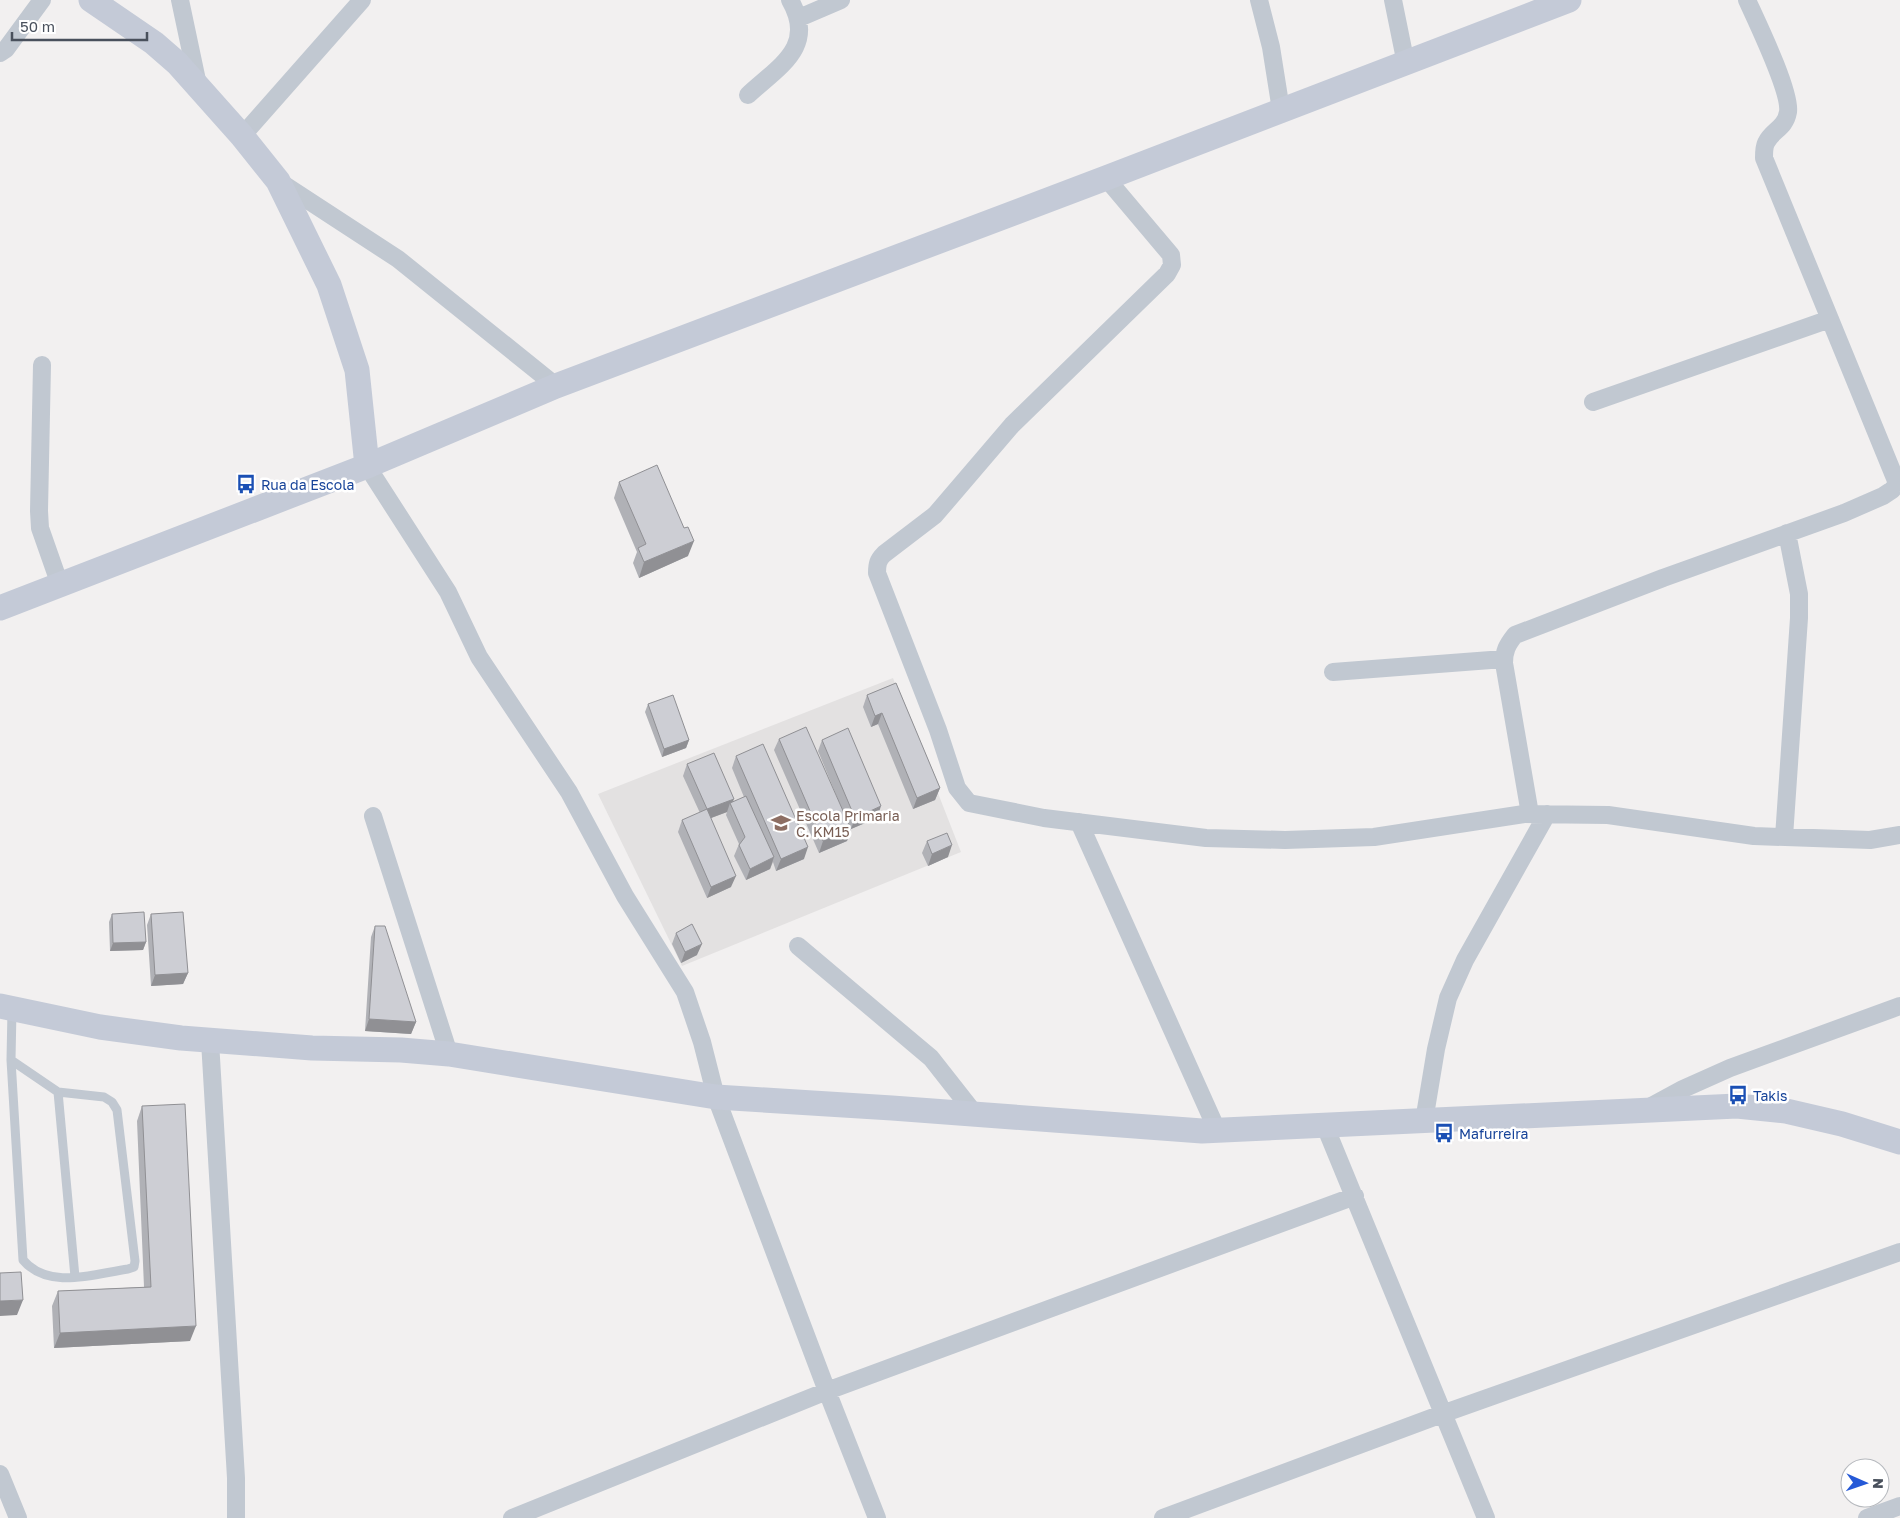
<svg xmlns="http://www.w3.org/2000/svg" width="1900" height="1518" font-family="'Golos Text',sans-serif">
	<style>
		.education { fill: #e3e1e1 }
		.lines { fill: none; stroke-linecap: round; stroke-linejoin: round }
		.lane { stroke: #c1c8d1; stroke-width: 9 }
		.street { stroke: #c1c8d1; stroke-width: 18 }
		.secondary { stroke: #c4cad7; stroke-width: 25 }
		.wall { fill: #b0b1b6 }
		.shaded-wall { fill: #909094 }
		.building { fill: #cdced4; stroke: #909094 }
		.labels { text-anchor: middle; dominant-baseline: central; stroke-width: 5; stroke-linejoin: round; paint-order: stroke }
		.transit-label { font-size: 14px; fill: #164399; stroke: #fff; text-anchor: start }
		.education-label { font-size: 14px; fill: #785e54; stroke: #fff; text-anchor: start }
	</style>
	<rect width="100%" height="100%" fill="#f2f0f0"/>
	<!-- education -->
	<path class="education" d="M893,678L961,852L682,966L598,794Z"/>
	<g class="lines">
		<!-- lane -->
		<path class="lane" d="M11,1060L58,1092L104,1097L112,1102L117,1110L135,1261L134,1267L128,1269C94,1274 48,1290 23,1260L11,1060L12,1010
			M58,1092L75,1277"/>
		<!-- street -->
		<path class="street" d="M180,0L198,85
			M1259,0L1271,47L1281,110
			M1393,0L1406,64
			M1747,0C1757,22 1791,92 1788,112C1785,129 1772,130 1766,143C1764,147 1764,153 1764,158L1897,483
			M799,18L841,0
			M0,53L6,49L42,0
			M748,95C779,66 817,47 790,0
			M242,136L362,0
			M1106,178L1171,255L1172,265L1167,274L1012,425L935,515L884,554C878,560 877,564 877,573L938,730L957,788L969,803L1044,818L1206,838L1285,840L1374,837L1524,814L1608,815L1754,836L1870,840L1900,835
			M280,182L398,259L556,386
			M42,365L39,511L40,528L60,585
			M1593,402L1830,319
			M367,466L448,592L479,657L569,792L625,896L685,992L702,1042L716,1097L827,1391L877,1518
			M1333,672L1504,659
			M1530,814L1504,663C1504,651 1507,645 1515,635L1663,578L1844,513L1883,496L1892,490L1900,481
			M373,816L449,1054
			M1079,822L1217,1130
			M1784,837L1799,618V594L1787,533
			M798,946L931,1058L975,1114
			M210,1041L236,1478V1518
			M1648,1108L1683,1089L1730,1068L1900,1006
			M1424,1121L1436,1049L1448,998L1465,960L1547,814
			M1325,1126L1486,1518
			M0,1474L18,1518
			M512,1518L827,1391L1355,1196
			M1163,1518L1442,1414L1900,1252
			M1867,1518L1900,1506"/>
		<!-- secondary -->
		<path class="secondary" d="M91,0L154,43L177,63L242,136L278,181L329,285L357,370L367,466
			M0,608L367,466L556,386L1106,178L1569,0
			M0,1006L100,1027L181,1038L312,1048L401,1050L449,1054L716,1097L892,1108L1202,1131L1737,1106L1786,1111L1842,1124L1900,1142"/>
	</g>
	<!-- wall -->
	<path class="wall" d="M619,482L688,556L639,578L633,563L637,552L614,498Z
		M896,683L940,788L935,800L913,809L878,724L871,727L863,707L867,695Z
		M648,704L689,740L686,748L662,757L645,712Z
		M779,739L844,814L818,751L822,740L877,818L851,829L847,841L819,853L774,750Z
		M736,756L804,859L776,871L773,862L770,869L746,880L734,856L739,844L726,815L727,812L711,818L731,887L707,898L678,832L682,820L700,813L683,776L687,764L733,802L744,797L732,768Z
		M927,841L948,857L928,866L922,853Z
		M112,914L146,942L143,950L110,951L109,922Z
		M151,914L188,973L183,984L151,986L147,925Z
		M375,926L416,1022L411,1034L365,1031L371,937Z
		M676,933L697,955L681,963L672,944Z
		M142,1106L190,1341L54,1348L52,1306L58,1291L144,1287L137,1121Z"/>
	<!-- shaded-wall -->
	<path class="shaded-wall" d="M694,541L688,556L639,578L644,562Z
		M882,713L878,724L871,727L875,716Z
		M689,740L686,748L662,757L664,749Z
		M940,788L935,800L913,809L917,798Z
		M734,799L731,806L730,803L727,812L703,821L707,809Z
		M881,806L877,818L851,829L855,818Z
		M851,829L847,841L819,853L823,841Z
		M952,845L948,857L928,866L932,854Z
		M808,847L804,859L776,871L781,859Z
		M774,857L770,869L746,880L750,869Z
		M736,876L731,887L707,898L711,887Z
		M146,942L143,950L110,951L113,943Z
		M702,944L697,955L681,963L685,952Z
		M188,973L183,984L151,986L155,975Z
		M369,1019L416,1022L411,1034L365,1031Z
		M23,1300L17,1315L0,1316V1301Z
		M196,1326L190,1341L54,1348L60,1333Z"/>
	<!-- building -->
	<path class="building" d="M657,465L684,528L688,527L694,541L644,562L638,548L646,544L619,482Z
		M896,683L940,788L917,798L882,713L875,716L867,695Z
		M673,695L689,740L664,749L648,704Z
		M806,727L851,829L823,841L779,739Z
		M848,728L881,806L855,818L822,740Z
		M763,744L808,847L781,859L736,756Z
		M714,753L734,799L707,809L687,764Z
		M746,796L774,857L750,869L739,845L745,837L730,803Z
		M707,809L736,876L711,887L682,820Z
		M947,833L952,845L932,854L927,841Z
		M144,912L146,942L113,943L112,914Z
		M183,912L188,973L155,975L151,914Z
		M692,924L702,944L685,952L676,933Z
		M375,926H385L416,1022L369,1019Z
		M185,1104L196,1326L60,1333L58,1291L151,1287L142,1106Z
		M21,1272L23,1300L0,1301V1273Z"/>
	<!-- icons -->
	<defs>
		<symbol id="bus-bare" viewBox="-9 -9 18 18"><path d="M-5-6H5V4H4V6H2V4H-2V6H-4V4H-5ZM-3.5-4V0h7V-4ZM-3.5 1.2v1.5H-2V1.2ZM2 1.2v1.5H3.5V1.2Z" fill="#1a4fb4" stroke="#fff" stroke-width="2.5" paint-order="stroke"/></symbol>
		<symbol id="school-bare" viewBox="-9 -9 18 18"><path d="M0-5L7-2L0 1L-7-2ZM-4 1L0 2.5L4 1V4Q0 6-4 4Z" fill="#8d6e63" stroke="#fff" stroke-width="2.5" paint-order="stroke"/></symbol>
	</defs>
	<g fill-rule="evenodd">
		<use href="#bus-bare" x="232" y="470" width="28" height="28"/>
		<use href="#school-bare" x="767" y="809" width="28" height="28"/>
		<use href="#bus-bare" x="1724" y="1081" width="28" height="28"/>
		<use href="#bus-bare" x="1430" y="1119" width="28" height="28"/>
	</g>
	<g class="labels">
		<!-- transit labels -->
		<g class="transit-label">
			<text x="261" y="484">Rua da Escola</text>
			<text x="1753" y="1095">Takis</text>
			<text x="1459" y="1133">Mafurreira</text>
		</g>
		<!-- education labels -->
		<g class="education-label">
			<text x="796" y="815">Escola Primaria<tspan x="796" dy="16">C. KM15</tspan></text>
		</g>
	</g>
	<!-- north arrow -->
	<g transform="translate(1865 1483) rotate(92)"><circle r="24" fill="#ffffff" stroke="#b6b9be"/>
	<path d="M0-4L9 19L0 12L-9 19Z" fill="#2559d7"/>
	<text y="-8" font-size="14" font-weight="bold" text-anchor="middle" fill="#49505c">N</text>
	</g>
	<!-- scale -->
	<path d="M12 32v8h135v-8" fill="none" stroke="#49505c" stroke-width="2.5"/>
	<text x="20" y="32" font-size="15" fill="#49505c" stroke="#ffffff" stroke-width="4" paint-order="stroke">50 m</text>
</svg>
